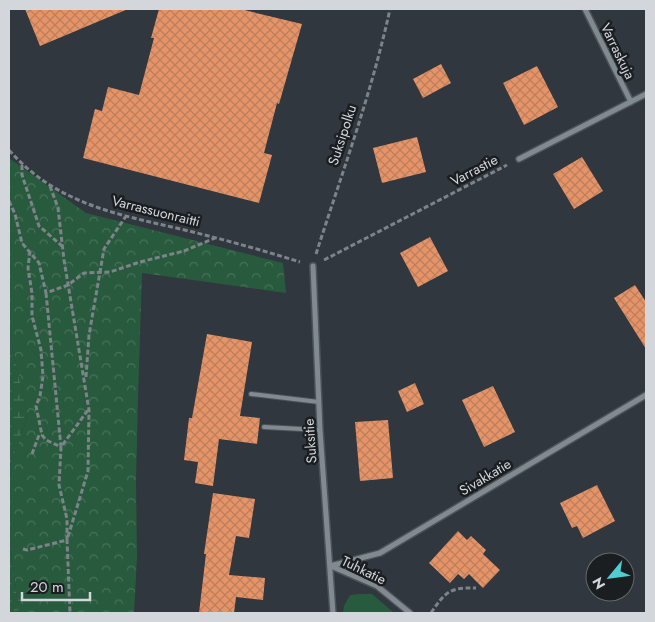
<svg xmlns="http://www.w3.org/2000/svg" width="655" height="622" font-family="Jost,sans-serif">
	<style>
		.grass { fill: #285b3e }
		.forest { fill: url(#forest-crowns) }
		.wetland { fill: url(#wetland-marsh) }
		.building { fill: url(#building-cross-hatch) }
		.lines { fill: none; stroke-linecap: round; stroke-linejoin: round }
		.service-casing { stroke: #4c5358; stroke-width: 6 }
		.minor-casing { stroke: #4c5358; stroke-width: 8 }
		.path { stroke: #7d8389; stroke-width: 3; stroke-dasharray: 5 2.5; stroke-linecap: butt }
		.service { stroke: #818991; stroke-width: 4 }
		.minor { stroke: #818991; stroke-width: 5 }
		.labels { text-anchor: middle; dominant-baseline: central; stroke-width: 5; stroke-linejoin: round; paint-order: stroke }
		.street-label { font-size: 14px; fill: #d3d7db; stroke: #1b1e21 }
	</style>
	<defs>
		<pattern id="forest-crowns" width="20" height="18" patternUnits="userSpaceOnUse" patternTransform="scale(1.25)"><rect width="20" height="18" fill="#285b3e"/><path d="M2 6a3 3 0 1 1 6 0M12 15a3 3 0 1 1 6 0" fill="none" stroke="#467259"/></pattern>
		<pattern id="wetland-marsh" width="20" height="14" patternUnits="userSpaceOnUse" patternTransform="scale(1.25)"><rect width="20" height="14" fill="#285b3e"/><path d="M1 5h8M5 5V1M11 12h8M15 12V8" fill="none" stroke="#467259"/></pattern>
		<pattern id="building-cross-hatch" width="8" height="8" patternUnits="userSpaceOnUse" patternTransform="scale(1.25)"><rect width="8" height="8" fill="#e69467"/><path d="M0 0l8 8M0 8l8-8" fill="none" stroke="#bc7f5e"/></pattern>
	</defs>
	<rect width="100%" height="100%" fill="#30373e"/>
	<!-- grass -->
	<path class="grass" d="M360,594H372L394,613H343L344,606L350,595Z"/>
	<!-- forest -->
	<path class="forest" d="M9,158L86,213L283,263L286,293L142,273L138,397L136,481L137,557L134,613H19L9,535V469L28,416L9,333Z"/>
	<!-- wetland -->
	<path class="wetland" d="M9,333L28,416L9,469Z
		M9,535L19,613H9Z"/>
	<!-- building -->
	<path class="building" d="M25,9H128L40,46Z
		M159,9H240L302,24L279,104L277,103L264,153L272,155L259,203L83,158L95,109L102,111L108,87L139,95L154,38H151Z
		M441,64L451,83L423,98L413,79Z
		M537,66L558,107L524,125L503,83Z
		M417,137L426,172L382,183L373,148Z
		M582,157L603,191L574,209L553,174Z
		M430,237L448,271L418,287L400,253Z
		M635,285L646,302V349L614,298Z
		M207,334L252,342L240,416L260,418L257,444L219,439L213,486L195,483L198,462L184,460L189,418H192Z
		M415,383L424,404L407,412L398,391Z
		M493,386L515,432L484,447L462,400Z
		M388,420L393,478L360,481L355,422Z
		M597,485L615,521L583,538L577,526L572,528L560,503Z
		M213,493L255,499L249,538L236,536L229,575L265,578L263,600L236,597L234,613H199L206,554H204Z
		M458,531L467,540L471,536L486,550L483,554L500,570L483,588L469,574L464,579L458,574L450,583L429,563Z"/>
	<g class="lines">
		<defs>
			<path id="service" d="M251,394L319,402
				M264,427L320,430"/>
			<path id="minor" d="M585,9L631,102
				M519,159L646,94
				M313,266L320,430L333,613
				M330,566L380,553L646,395
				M331,566L377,586L410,613"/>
		</defs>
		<!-- service casing -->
		<use href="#service" class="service-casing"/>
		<!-- minor casing -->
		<use href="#minor" class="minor-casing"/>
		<!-- path -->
		<path class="path" d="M9,150C59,207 123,215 193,232C229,241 265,251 300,262
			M22,165V175L39,226L62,246
			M50,186L58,208L64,260L89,410L88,471L67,540L70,613
			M9,201L15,214L22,243L39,263L46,293L68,285L84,273L110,272L140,262L184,251L215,238
			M316,254C342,173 372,92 390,9
			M324,260L507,165
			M46,293L61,447L88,410
			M86,377L89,335L104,249L126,216
			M32,454L39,435H42
			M23,549L27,550L67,540V519L59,485L61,447L46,440L42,435L36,406L40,396L43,376L41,350L32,316V293L28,268L30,251
			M431,613C445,592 450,587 476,588"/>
		<!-- service -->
		<use href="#service" class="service"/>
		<!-- minor -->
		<use href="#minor" class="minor"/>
	</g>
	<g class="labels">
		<!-- street labels -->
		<g class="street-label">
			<text transform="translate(618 51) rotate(64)">Varraskuja</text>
			<text transform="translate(342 135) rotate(-72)">Suksipolku</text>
			<text transform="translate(474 170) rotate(-28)">Varrastie</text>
			<text transform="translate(156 211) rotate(14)">Varrassuonraitti</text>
			<text transform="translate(310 441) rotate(-94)">Suksitie</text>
			<text transform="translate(485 477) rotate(-31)">Sivakkatie</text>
			<text transform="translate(364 570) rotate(26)">Tuhkatie</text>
		</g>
	</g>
	<!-- border -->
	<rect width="655" height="622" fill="none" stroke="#d3d7db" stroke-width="20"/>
	<!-- north arrow -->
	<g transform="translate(610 577) rotate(241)"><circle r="24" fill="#1b1e21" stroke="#65686b"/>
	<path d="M0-4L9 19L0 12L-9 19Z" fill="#52cdcf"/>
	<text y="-8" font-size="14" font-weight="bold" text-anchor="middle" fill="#d3d7db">N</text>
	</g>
	<!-- scale -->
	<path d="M22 592v8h68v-8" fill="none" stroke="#d3d7db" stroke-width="2.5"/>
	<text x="30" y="592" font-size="15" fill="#d3d7db" stroke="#1b1e21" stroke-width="4" paint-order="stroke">20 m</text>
</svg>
